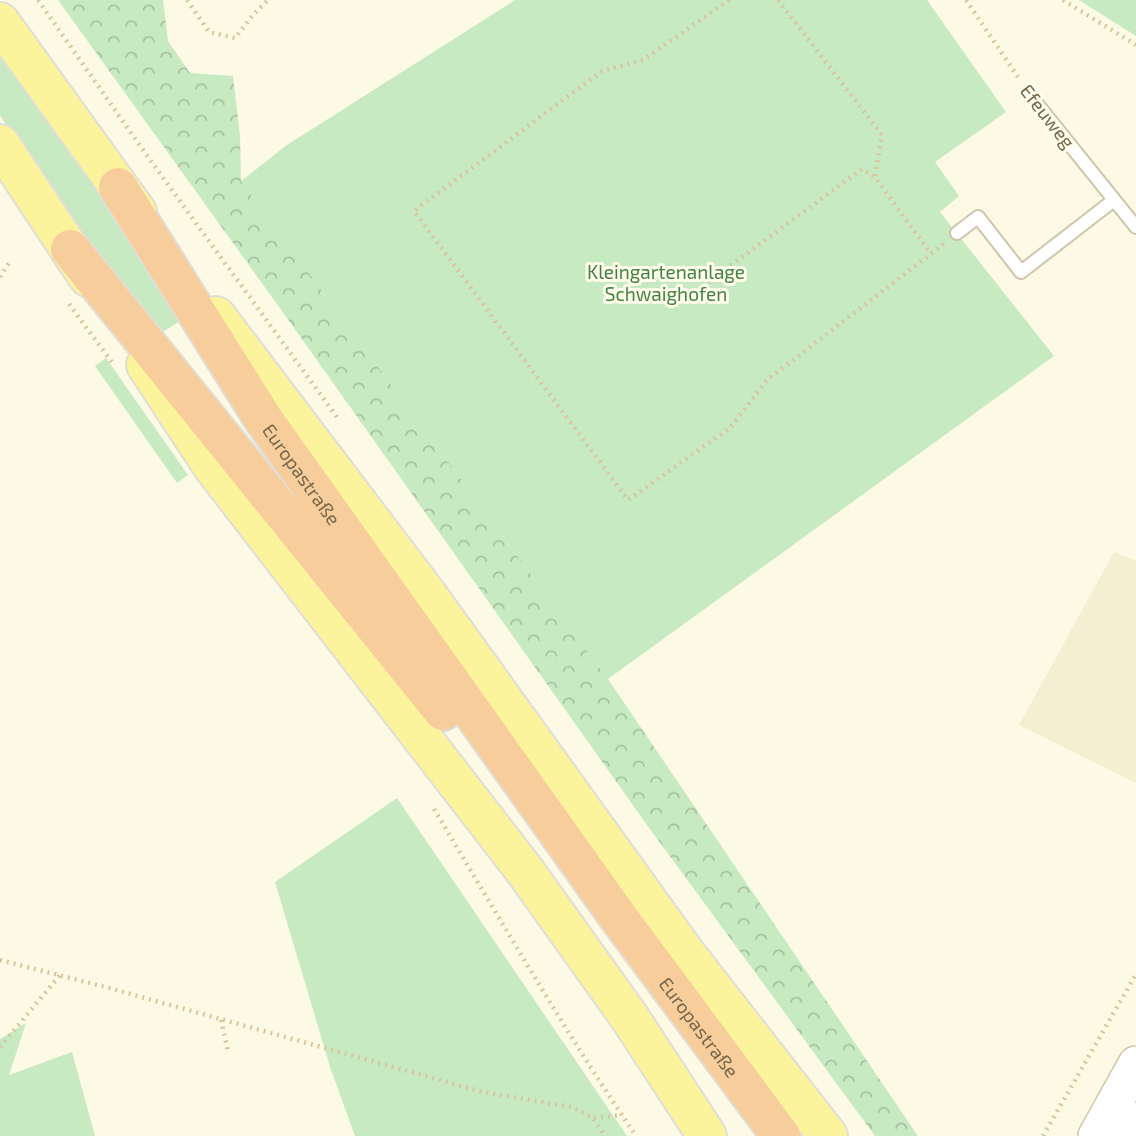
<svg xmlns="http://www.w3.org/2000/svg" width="1136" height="1136" font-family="'Exo 2',sans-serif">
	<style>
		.residential { fill: #f4efd3 }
		.green { fill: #c7eac3 }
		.forest { fill: url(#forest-crowns) }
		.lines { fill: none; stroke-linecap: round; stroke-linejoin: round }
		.lane-casing { stroke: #cec5ab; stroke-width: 16 }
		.secondary-casing { stroke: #d1c7a8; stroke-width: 38 }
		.primary-casing { stroke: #e1ddd7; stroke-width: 42 }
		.highway-casing { stroke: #e1ddd7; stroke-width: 42 }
		.path { stroke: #d7c69f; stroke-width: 4.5; stroke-dasharray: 2 5; stroke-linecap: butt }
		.lane { stroke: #fff; stroke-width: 12 }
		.secondary { stroke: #fff; stroke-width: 35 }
		.primary { stroke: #fbf49d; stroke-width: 38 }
		.highway { stroke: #f7ce9b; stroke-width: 38 }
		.labels { text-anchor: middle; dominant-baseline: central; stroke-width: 6; stroke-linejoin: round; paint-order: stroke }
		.street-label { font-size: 19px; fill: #76664a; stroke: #fffdeb }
		.park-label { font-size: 19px; fill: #448244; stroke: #fffdeb }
	</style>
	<defs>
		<pattern id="forest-crowns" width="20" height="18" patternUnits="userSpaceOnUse" patternTransform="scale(1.75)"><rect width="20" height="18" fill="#c7eac3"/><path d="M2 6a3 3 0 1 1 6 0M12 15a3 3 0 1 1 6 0" fill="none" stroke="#a6c1a0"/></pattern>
	</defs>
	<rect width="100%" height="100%" fill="#fcfae5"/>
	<!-- residential -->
	<path class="residential" d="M1114,552L1136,561V783L1019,725Z"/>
	<!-- green -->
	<path class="green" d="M515,0H927L1006,112L935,162L959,196L940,212L1054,356L608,679L241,181L287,145Z
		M1079,0H1136V36Z
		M0,51L185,318L158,335L34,169L0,115Z
		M106,358L188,475L177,483L95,366Z
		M397,798L627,1136H355L331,1070L275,882Z
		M26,1023L9,1075L72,1052L95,1136H0V1039Z"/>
	<!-- forest -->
	<path class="forest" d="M58,0H163L168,41L190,73L233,76L240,135L241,181L608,679L918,1136H875L647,825L282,311Z"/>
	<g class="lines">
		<defs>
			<path id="lane" d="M1029,94L1136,227
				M957,233L978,217L1021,272L1114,200"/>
			<path id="secondary" d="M1096,1136L1136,1064
				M1126,1136L1136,1120"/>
			<path id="primary" d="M0,22L137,212
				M0,144L88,277
				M216,316L429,597L686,954L828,1136
				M146,365L213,467L525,871L630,1018L707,1136"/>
			<g id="highway">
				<path id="s1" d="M118,187L264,420L619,918L781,1136"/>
				<path d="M70,249L443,711"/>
			</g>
		</defs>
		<!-- lane casing -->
		<use href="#lane" class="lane-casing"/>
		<!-- secondary casing -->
		<use href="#secondary" class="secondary-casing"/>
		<!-- primary casing -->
		<use href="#primary" class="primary-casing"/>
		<!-- highway casing -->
		<use href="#highway" class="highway-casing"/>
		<!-- path -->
		<path class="path" d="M38,0L145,153L339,420
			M187,0L209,32L235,38L253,15L268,0
			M729,0L643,60L602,71L414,211L628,500L730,428L767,380L945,243
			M778,0L882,135L875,177L931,254
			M966,0L1020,80
			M1063,0L1136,45
			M0,277L11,260
			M69,304L114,365
			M674,307L862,169L875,177
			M434,809C500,919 564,1030 636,1136
			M0,960L109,988L483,1092L572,1107L593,1118L605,1136
			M221,1020L228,1051
			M0,1047L60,975
			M594,1118L622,1115
			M1043,1136L1136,974"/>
		<!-- lane -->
		<use href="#lane" class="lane"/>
		<!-- secondary -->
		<use href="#secondary" class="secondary"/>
		<!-- primary -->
		<use href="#primary" class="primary"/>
		<!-- highway -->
		<use href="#highway" class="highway"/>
	</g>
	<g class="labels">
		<!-- street labels -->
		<g class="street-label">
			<text transform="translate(1048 116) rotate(52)">Efeuweg</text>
			<text stroke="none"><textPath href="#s1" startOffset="341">Europastraße</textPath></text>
			<text stroke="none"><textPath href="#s1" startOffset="1022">Europastraße</textPath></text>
		</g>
		<!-- park labels -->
		<g class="park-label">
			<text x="666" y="271">Kleingartenanlage<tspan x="666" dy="22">Schwaighofen</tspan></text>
		</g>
	</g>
</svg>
